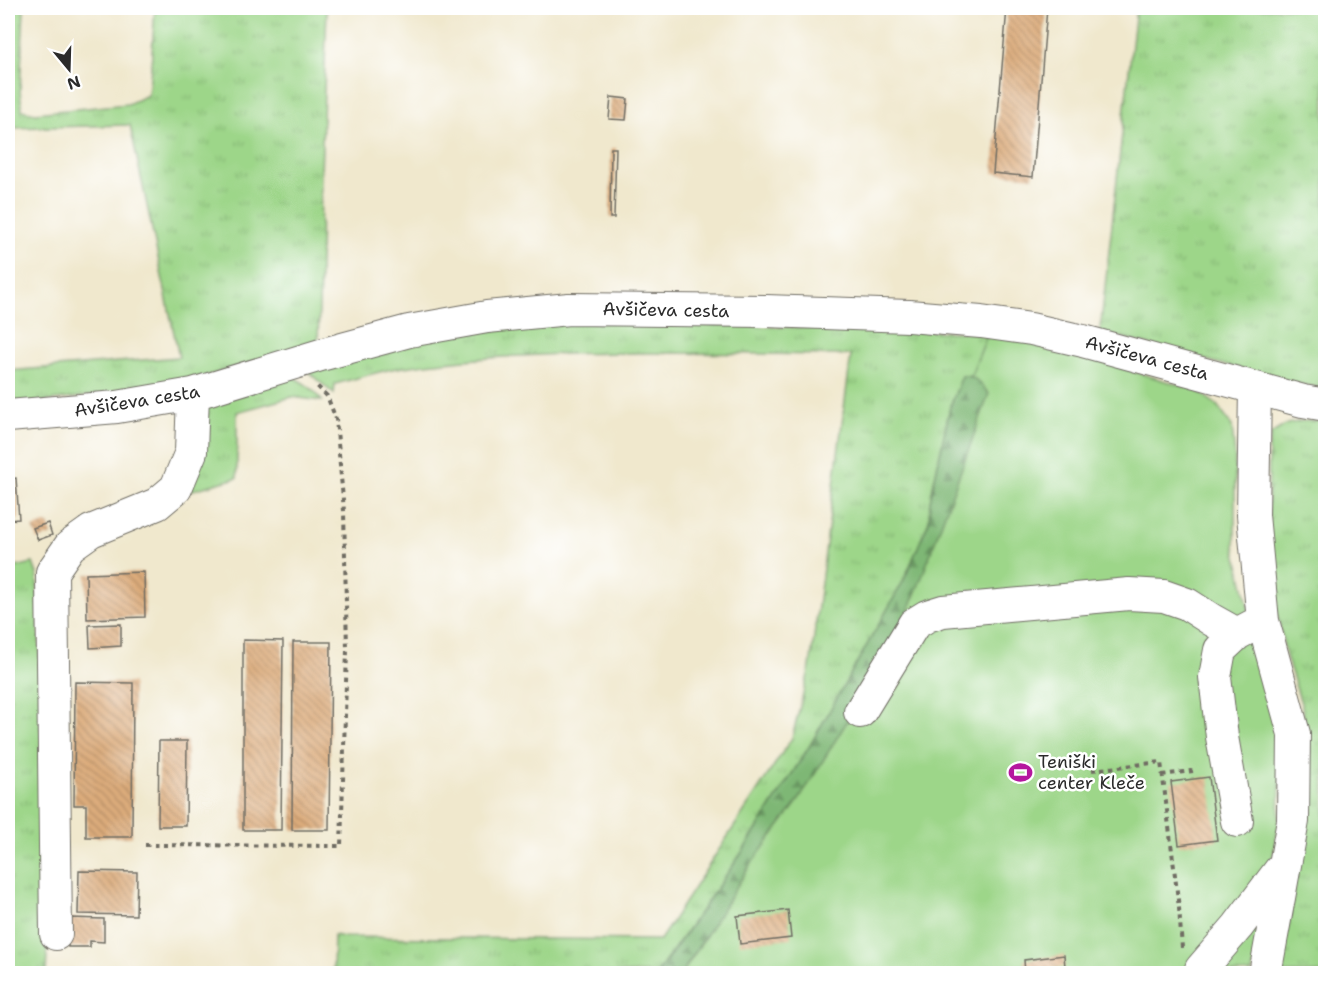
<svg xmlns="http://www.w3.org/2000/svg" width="1333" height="981" font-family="'Shantell Sans',sans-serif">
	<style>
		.grass { fill: url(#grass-tufts); stroke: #64805a; stroke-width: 1.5 }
		.forest { fill: url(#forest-firs); stroke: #547150; stroke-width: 1.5 }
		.garden { fill: #9dd689; stroke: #64805a; stroke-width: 1.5 }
		.building { fill: url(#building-back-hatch) }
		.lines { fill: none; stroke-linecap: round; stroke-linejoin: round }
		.minor-casing { stroke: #706d64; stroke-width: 34 }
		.path { stroke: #706d64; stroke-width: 4; stroke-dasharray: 4.5 4.5; stroke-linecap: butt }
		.minor { stroke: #fff; stroke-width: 32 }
		.labels { text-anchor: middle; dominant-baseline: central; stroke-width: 5; stroke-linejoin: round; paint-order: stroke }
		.street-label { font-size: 18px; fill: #2b2b2b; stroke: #fff }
		.poi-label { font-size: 18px; fill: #2b2b2b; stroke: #fff; text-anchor: start }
	</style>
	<defs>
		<pattern id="grass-tufts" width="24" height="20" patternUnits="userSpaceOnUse" patternTransform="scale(1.5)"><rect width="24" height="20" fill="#9dd689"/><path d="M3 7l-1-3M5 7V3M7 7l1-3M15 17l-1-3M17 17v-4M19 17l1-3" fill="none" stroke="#87b876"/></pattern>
		<pattern id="forest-firs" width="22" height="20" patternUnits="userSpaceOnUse" patternTransform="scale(1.5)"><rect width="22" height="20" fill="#7eb775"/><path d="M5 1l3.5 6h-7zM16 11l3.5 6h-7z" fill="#679560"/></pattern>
		<pattern id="building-back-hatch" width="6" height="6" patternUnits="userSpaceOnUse" patternTransform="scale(1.5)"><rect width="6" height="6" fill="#dcac7b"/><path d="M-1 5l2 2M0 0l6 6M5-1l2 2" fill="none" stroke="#b38c65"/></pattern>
	</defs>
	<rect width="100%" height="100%" fill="#fff"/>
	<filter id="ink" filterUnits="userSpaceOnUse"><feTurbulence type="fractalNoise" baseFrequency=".0167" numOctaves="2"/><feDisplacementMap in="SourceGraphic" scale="12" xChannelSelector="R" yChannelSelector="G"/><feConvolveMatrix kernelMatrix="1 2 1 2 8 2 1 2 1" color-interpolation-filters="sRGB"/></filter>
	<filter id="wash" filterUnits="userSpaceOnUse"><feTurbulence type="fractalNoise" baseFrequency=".008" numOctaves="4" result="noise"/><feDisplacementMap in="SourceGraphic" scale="24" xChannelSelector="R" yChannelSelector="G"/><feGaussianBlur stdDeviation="1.35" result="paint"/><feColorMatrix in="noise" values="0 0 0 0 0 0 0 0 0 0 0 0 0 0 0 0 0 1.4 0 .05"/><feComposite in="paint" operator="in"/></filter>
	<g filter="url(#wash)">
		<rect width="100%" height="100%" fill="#f0e8cd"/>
		<!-- grass -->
		<path class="grass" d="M8,8H24L20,90L22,110L35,113L128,104L148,95L151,68L155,8H327L321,174L320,274L318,342L209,375L154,388L8,406V371L179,357L130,125L8,128Z
			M1136,8H1325V389L1285,381L1100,332Z
			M571,321L988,333L971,376H962L950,407L930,501L929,521L904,580L809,747L743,851L657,973H333L334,935L345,937L660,940L792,738L810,667L851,355C700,354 547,346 397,368C376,372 355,379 335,384L334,394L306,370L427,337Z
			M289,375C303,382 313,388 322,401L292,397L237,412V478L186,492L205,401Z
			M1302,421H1325V973H1281L1307,806L1310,750L1302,706L1286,656L1275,603L1268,564L1269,448L1271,434L1287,424Z
			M33,563L37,574L49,916L46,973H8V569Z"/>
		<!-- forest -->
		<path class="forest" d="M962,376C976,376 981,384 989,394L922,577L894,645L799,800L749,867L682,973L657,974L743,851L809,747L904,580L929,521L930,501L950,407Z"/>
		<!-- garden -->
		<path class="garden" d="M988,333L1065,351L1196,390L1217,405L1232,426L1235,457V547L1249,610L1281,741L1279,823L1252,973L682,974L749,867L799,800L894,645L922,577L989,394L979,382L971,376Z"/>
		<g id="blocks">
			<!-- building -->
			<path class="building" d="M1007,8H1047L1033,177L993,173Z
				M611,97L628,99L626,120L609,119Z
				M611,148H616L614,218H610Z
				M16,478L19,519L8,520V479Z
				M48,523L52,535L38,540L33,528Z
				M144,572L145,617L87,619L86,574Z
				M121,624V646L90,648L89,625Z
				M243,640L283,641L281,830H243Z
				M293,642H331L329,830H292Z
				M75,682L133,683L132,837H86V805H74Z
				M159,741H187L186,826H158Z
				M1209,777L1217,840L1179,845L1171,782Z
				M79,871L137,872L136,915L78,914Z
				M788,910L791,938L740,944L737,916Z
				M69,918L104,919V942L90,941V947H68Z
				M1064,955L1065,967L1025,973L1024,960Z"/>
		</g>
	</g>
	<g filter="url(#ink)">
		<use href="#blocks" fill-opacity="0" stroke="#706d64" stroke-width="1.5"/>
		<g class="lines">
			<defs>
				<path id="minor" d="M1255,388L1253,515L1263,621L1294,734L1293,821L1265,974
					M8,416L117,407L193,394L324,354L409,331L487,317L569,309L766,311L909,316L981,322L1031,329L1083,341L1303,401L1326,405
					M860,712L914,624L927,616L943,611L1129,594L1164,596L1187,604L1212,620L1237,634
					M1237,821L1222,737L1215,677L1220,650L1237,634L1254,625
					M56,934L52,572L70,546L91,531L157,504L176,488L191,452L193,394
					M1201,969L1238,926L1281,869"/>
			</defs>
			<!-- minor casing -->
			<use href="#minor" class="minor-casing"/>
			<!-- path -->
			<path class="path" d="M1092,770L1161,762L1179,908L1182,948
				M1162,775L1191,771L1192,778
				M145,845L341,846L347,650L344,511L336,419L327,396L315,384"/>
			<!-- minor -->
			<use href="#minor" class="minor"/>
		</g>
	</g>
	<!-- icons -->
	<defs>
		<symbol id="stadium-bare" viewBox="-9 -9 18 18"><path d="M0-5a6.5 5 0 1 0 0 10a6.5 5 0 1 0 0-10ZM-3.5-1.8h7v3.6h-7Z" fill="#b5179e" stroke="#fff" stroke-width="2.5" paint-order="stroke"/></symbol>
	</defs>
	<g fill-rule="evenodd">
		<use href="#stadium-bare" x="1004" y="756" width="33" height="33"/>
	</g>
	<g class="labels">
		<!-- street labels -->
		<g class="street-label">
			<text transform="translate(666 310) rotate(1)">Avšičeva cesta</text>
			<text transform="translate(1147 358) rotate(15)">Avšičeva cesta</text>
			<text transform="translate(137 401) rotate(-9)">Avšičeva cesta</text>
		</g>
		<!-- poi labels -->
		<g class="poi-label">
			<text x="1038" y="762">Teniški<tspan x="1038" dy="21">center Kleče</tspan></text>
		</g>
	</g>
	<!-- margin -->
	<rect width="1333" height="981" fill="none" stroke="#fff" stroke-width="30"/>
	<!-- north arrow -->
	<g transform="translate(69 69) rotate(161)" stroke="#ffffff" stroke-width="4.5" paint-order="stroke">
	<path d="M0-4.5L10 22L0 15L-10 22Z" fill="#2b2b2b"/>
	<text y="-9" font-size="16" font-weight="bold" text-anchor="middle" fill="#2b2b2b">N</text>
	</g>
</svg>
